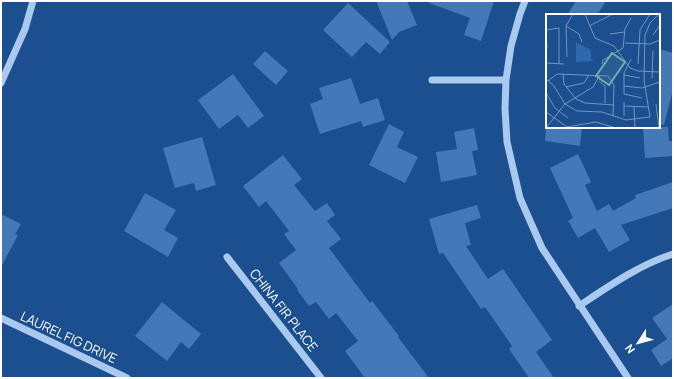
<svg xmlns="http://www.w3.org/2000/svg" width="674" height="379" font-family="Manrope,sans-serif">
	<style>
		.building { fill: #4478b7 }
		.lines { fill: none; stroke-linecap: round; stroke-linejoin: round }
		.minor { stroke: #a9c9ee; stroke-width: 7 }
		.labels { text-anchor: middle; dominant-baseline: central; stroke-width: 3; stroke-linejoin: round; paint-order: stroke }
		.street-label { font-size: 13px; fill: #fff; stroke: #1b4f8f }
		.inset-road { fill: none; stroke: #7695bc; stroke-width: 1 }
		.view { fill: #6fada8; fill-opacity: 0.15; stroke: #6fada8; stroke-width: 2 }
		.inset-edge { fill: none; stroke: #fff; stroke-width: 2 }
	</style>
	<rect width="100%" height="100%" fill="#1b4f8f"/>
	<!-- building -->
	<path class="building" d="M376,1H407L417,25L399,32L392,40Z
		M429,1H494L481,41L464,35L470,18L429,3Z
		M576,1H606L597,15H567Z
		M348,3L390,42L380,54L366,42L352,57L323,30Z
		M659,49L673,53V90L664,125L659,124Z
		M265,51L288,71L276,85L253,64Z
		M233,74L264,116L248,128L238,115L219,129L198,100Z
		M351,78L360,104L378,98L385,120L363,127L361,121L320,134L310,104L323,99L319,88Z
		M389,124L404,132L397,147L418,157L405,183L369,165Z
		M546,127H582L580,146L545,141Z
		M643,127H668L669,141H673V156L645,158Z
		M474,128L478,150L472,151L477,175L441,182L436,152L457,149L454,132Z
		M202,137L216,185L196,191L194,183L175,188L163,148Z
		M578,154L591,182L585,185L597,211L609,204L613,211L636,198L635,195L673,182V208L621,225L630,240L609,252L595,228L578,238L568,221L573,218L550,168Z
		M283,155L302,179L294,185L315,211L327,203L335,215L327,221L341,239L329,248L370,303L372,301L399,336L398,337L429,378H365L345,351L358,341L336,313L329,319L316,302L309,306L297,290L298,289L279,263L296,250L284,234L289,231L266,201L259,207L243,186Z
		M145,193L176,210L164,230L178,238L168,257L124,231Z
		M477,205L481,218L465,223L471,245L466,246L488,279L503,269L552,340L536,352L554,378H529L509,349L512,346L485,307L481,309L443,253L439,254L429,219Z
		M1,214L21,224L15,234L18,235L1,267Z
		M162,302L201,334L189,349L181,342L167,361L135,336Z
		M673,304V358L661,366L651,350L667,339L652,318Z"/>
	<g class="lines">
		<!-- minor -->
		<path class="minor" d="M525,1L520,14L511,46L506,80L505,109L507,142L520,198L542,248L628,378
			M432,80H506
			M1,83L25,29L33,1
			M227,257L321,378
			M579,306C609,286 639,265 673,254
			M1,318L127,378"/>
	</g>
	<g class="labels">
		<!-- street labels -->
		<g class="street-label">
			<text transform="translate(284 310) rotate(52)">CHINA FIR PLACE</text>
			<text transform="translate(69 337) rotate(25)">LAUREL FIG DRIVE</text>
		</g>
	</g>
	<!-- overview -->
	<g transform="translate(546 14)">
		<rect width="114" height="114" fill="#1b4f8f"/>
		<path d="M30,28L45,36V45L48,47L30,48Z" fill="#2e69ad"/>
		<path class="inset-road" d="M39,0L49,24L68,32L84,54L92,57L114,58M20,12L33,20L36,28M43,12L67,0M0,16L13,14V50M64,20L78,18M107,21L114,11M79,29L104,30L114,26M21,43L20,12L27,0M85,45L78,59V80L96,84M0,49L1,29M0,49L18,50M56,50L57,46L77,34L79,15L85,4M92,50L94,16L104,0M17,60L18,70L30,85L39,89L68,91M78,61L94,64M106,64L107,37M0,65L8,72L19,90L31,97L56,98L80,106L104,103L98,66L99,21L104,9L113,0M2,67L11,60L62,62L68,71L67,102M53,67L59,72V89M78,72L96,74L114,68M20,73L38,69L43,61M0,79L9,94L22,104M78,88V102M110,90L113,114M78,92L102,93M88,93L89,114M0,98L21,113L50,108L70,114M0,114L19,90L47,73L54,61"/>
		<path class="view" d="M66,39L79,48L63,71L50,62Z"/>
		<rect width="114" height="114" class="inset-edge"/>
	</g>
	<!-- border -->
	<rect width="674" height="379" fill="none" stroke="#ffffff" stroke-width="4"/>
	<!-- north arrow -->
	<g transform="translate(638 343) rotate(234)" stroke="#1b4f8f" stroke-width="3" paint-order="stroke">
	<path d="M0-3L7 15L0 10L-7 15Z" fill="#ffffff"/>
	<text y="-6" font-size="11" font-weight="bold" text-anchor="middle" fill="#ffffff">N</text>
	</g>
</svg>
